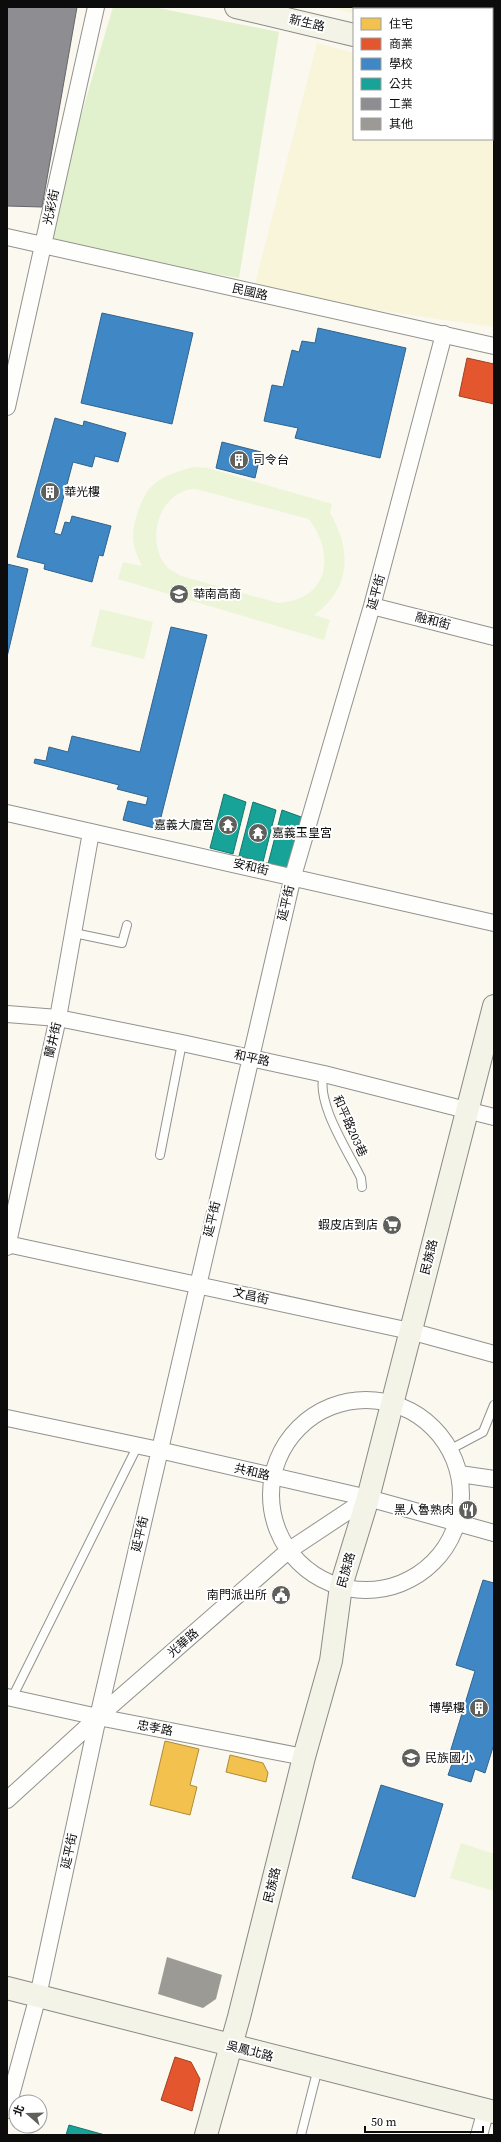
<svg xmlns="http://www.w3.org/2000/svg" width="501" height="2142" font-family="'Source Serif 4','Noto Sans TC',serif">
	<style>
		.farmland { fill: #f8f5da }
		.green { fill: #e2f1cd }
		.pitch { fill: #ecf5d7; fill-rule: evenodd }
		.homes { fill: #f2c14e; stroke: #ad8b3a }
		.shops { fill: #e4572e; stroke: #a34024 }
		.schools { fill: #3f88c5; stroke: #30638e }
		.public { fill: #17a398; stroke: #14766e }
		.industry { fill: #8d8d92; stroke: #66666a }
		.building { fill: #9c9a95 }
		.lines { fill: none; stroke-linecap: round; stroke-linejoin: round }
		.lane-casing { stroke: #93928e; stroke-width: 10 }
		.street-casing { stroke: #93928e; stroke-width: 18 }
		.secondary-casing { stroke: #8a8985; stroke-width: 24 }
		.lane { stroke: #fefefd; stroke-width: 8 }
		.street { stroke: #fefefd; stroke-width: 16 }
		.secondary { stroke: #f4f3e8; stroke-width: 22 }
		.labels { text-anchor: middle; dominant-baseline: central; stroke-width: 4; stroke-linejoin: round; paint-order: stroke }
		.street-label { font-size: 12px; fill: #0c0c0c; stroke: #fff }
		.poi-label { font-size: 12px; fill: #0c0c0c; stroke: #fff; text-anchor: start }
	</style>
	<rect width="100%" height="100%" fill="#faf8ef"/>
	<!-- farmland -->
	<path class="farmland" d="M327,7H494V42H492V9H354V13Z
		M317,43L354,53V139H492V90L494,91V327L253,292Z"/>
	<!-- green -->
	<path class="green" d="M113,7H153L279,32L239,278L43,245Z"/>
	<!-- pitch -->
	<path class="pitch" d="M194,467L207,468L332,504L330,513C352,551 351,588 314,615L330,620L324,640L118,579L123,562L142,566C138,557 133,547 133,537C133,522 141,499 150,488C161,476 179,471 194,467ZM196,489L309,519C336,555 329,600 278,603L181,576C177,573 171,571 168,568C147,546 155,502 184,491C187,489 192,489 196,489Z
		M100,609L153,622L144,659L91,646Z
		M461,1843L494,1854V1891L450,1878Z"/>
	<!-- homes -->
	<path class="homes" d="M165,1741L199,1749L190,1785L197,1787L190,1815L150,1805Z
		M230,1755L263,1763L268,1773L266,1782L226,1772Z"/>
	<!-- shops -->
	<path class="shops" d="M467,358L494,364V404L459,396Z
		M175,2057L191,2062L200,2079L192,2111L161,2100Z"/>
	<!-- schools -->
	<path class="schools" d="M102,313L193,333L172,424L81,403Z
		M318,328L406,348L380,458L295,438L298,428L264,421L272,385L283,387L292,350L299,352L302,341L315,343Z
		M55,418L83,426L84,421L126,433L118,462L95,456L92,467L73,462L54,533L61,535L65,522L70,523L72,516L111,526L103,556L99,555L92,582L44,569L45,564L17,557Z
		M222,442L261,452L255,478L216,468Z
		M7,564L28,569L7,657Z
		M171,627L207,635L158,829L123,820L128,801L146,805L148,797L117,789L119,785L34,763L35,759L46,761L49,747L68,752L72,736L140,752Z
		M483,1580L494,1583V1744L485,1773L475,1769L471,1782L448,1775L453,1761L448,1759L475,1671L456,1665Z
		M381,1785L443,1804L415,1897L352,1878Z"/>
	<!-- public -->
	<path class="public" d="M224,794L246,802L233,854L210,848Z
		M253,802L276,810L263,862L239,856Z
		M282,810L304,818L291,870L268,864Z
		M69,2125L105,2135H66Z"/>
	<!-- industry -->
	<path class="industry" d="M7,7H77L42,207L7,206Z"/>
	<!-- building -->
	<path class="building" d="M167,1957L222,1975L216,1999L203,2008L158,1994Z"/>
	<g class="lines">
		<defs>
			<path id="lane" d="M74,933L122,943L127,925
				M324,1074C315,1102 348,1151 361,1178L362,1187
				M160,1155L182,1043
				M451,1449L483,1432L494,1405
				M12,1698L138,1445
				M301,2135L318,2068"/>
			<path id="street" d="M7,237L494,346
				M7,407L96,7
				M372,606L494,637
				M7,813L494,923
				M7,1014L58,1018L182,1043L324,1074L494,1117
				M7,1244L410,1331L494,1354
				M7,1247L58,1018L91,832
				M271 1495a95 95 0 1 1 190 0a95 95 0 1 1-190 0Z
				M7,1418L159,1450L368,1498L494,1533
				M460,1474L494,1479
				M7,1697L98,1717L304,1757
				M7,1800L98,1717L288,1551L368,1498
				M7,2110L38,1996L98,1717L293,876L372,606L444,334
				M479,2135L486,2110"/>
			<path id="secondary" d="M236,7L354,35
				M492,67H494
				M7,1988L494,2112
				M206,2135L239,2017L304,1757L331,1661L341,1586L368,1498L494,1006"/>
		</defs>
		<!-- lane casing -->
		<use href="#lane" class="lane-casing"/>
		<!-- street casing -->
		<use href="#street" class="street-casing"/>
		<!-- secondary casing -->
		<use href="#secondary" class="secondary-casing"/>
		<!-- lane -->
		<use href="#lane" class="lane"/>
		<!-- street -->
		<use href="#street" class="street"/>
		<!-- secondary -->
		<use href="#secondary" class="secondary"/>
	</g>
	<!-- icons -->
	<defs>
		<symbol id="building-disc" viewBox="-11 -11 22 22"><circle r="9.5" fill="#5f5f5b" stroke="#fff"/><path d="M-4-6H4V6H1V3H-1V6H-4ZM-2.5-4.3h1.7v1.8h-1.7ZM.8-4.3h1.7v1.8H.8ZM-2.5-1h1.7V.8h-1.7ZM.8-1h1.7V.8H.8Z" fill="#fff"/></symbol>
		<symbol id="school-disc" viewBox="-11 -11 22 22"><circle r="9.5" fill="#5f5f5b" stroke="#fff"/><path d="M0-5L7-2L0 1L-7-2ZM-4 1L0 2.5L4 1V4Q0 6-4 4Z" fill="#fff"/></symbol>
		<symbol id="temple-disc" viewBox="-11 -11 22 22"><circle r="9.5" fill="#5f5f5b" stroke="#fff"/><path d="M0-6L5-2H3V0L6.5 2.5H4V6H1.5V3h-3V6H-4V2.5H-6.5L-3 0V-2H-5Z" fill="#fff"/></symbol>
		<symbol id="supermarket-disc" viewBox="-11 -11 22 22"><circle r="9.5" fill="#5f5f5b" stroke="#fff"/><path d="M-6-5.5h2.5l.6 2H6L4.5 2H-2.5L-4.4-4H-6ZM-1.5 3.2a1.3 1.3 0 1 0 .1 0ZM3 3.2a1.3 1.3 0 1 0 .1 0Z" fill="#fff"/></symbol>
		<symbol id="restaurant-disc" viewBox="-11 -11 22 22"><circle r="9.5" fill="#5f5f5b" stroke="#fff"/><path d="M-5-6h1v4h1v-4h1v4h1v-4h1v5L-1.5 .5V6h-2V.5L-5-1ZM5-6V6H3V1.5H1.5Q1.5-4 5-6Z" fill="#fff"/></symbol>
		<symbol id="civic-disc" viewBox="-11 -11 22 22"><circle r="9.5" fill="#5f5f5b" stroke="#fff"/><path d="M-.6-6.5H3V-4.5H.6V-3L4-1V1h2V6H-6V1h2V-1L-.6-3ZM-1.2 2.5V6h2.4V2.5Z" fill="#fff"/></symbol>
	</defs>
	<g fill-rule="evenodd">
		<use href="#building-disc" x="228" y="449" width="22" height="22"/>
		<use href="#building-disc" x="39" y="481" width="22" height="22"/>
		<use href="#school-disc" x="168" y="583" width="22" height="22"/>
		<use href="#temple-disc" x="217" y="814" width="22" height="22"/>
		<use href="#temple-disc" x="247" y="822" width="22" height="22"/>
		<use href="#supermarket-disc" x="381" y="1214" width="22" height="22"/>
		<use href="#restaurant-disc" x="457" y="1499" width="22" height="22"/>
		<use href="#civic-disc" x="270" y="1584" width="22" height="22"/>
		<use href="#building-disc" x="468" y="1697" width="22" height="22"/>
		<use href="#school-disc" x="400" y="1747" width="22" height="22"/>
	</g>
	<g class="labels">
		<!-- street labels -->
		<g class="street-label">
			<text transform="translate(307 23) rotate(13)">新生路</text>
			<text transform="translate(51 207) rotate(-78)">光彩街</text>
			<text transform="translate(250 292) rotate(13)">民國路</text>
			<text transform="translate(376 592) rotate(-75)">延平街</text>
			<text transform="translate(433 621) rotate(14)">融和街</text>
			<text transform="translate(251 867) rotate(13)">安和街</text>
			<text transform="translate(286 903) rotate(-77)">延平街</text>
			<text transform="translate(53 1040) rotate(-77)">蘭井街</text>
			<text transform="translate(252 1058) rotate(12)">和平路</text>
			<text transform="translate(350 1126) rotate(66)">和平路203巷</text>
			<text transform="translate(212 1219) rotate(-77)">延平街</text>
			<text transform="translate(429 1257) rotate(-76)">民族路</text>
			<text transform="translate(251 1296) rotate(13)">文昌街</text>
			<text transform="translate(252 1472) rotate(13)">共和路</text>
			<text transform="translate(140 1534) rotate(-77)">延平街</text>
			<text transform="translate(346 1570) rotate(-74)">民族路</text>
			<text transform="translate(183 1643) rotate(-41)">光華路</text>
			<text transform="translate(155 1728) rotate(11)">忠孝路</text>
			<text transform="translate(69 1851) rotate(-78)">延平街</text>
			<text transform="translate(272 1885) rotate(-76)">民族路</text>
			<text transform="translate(250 2051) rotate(15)">吳鳳北路</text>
		</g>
		<!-- poi labels -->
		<g class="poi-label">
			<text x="253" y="460">司令台</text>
			<text x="64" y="492">華光樓</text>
			<text x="193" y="594">華南高商</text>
			<text x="214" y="825" text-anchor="end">嘉義大廈宮</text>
			<text x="272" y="833">嘉義玉皇宮</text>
			<text x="378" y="1225" text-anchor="end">蝦皮店到店</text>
			<text x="454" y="1510" text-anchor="end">黑人魯熟肉</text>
			<text x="267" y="1595" text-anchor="end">南門派出所</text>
			<text x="465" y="1708" text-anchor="end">博學樓</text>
			<text x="425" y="1758">民族國小</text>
		</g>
	</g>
	<!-- border -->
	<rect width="501" height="2142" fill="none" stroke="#0c0c0c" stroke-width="16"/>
	<!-- legend -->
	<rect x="353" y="8" width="140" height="132" fill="#ffffff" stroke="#9e9e9e"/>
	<rect x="361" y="18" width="20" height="12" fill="#f2c14e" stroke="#9e9e9e"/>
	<text x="389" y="28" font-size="12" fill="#0c0c0c">住宅</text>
	<rect x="361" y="38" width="20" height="12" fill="#e4572e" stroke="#9e9e9e"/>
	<text x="389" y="48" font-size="12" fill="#0c0c0c">商業</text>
	<rect x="361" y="58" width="20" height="12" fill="#3f88c5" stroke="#9e9e9e"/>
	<text x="389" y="68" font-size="12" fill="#0c0c0c">學校</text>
	<rect x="361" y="78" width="20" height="12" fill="#17a398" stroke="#9e9e9e"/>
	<text x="389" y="88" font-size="12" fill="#0c0c0c">公共</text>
	<rect x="361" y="98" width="20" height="12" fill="#8d8d92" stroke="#9e9e9e"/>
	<text x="389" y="108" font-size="12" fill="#0c0c0c">工業</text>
	<rect x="361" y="118" width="20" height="12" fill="#9c9a95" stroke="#9e9e9e"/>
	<text x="389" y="128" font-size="12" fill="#0c0c0c">其他</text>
	<!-- north arrow -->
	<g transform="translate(28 2114) rotate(290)"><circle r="19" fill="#ffffff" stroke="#9e9e9e"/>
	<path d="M0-3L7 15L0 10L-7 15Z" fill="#5f5f5b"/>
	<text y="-6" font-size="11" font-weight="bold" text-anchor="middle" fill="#0c0c0c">北</text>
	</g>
	<!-- scale -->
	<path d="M365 2126v6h118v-6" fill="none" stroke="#0c0c0c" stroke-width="2"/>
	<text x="371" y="2126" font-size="12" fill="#0c0c0c" stroke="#ffffff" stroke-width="3" paint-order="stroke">50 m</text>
</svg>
